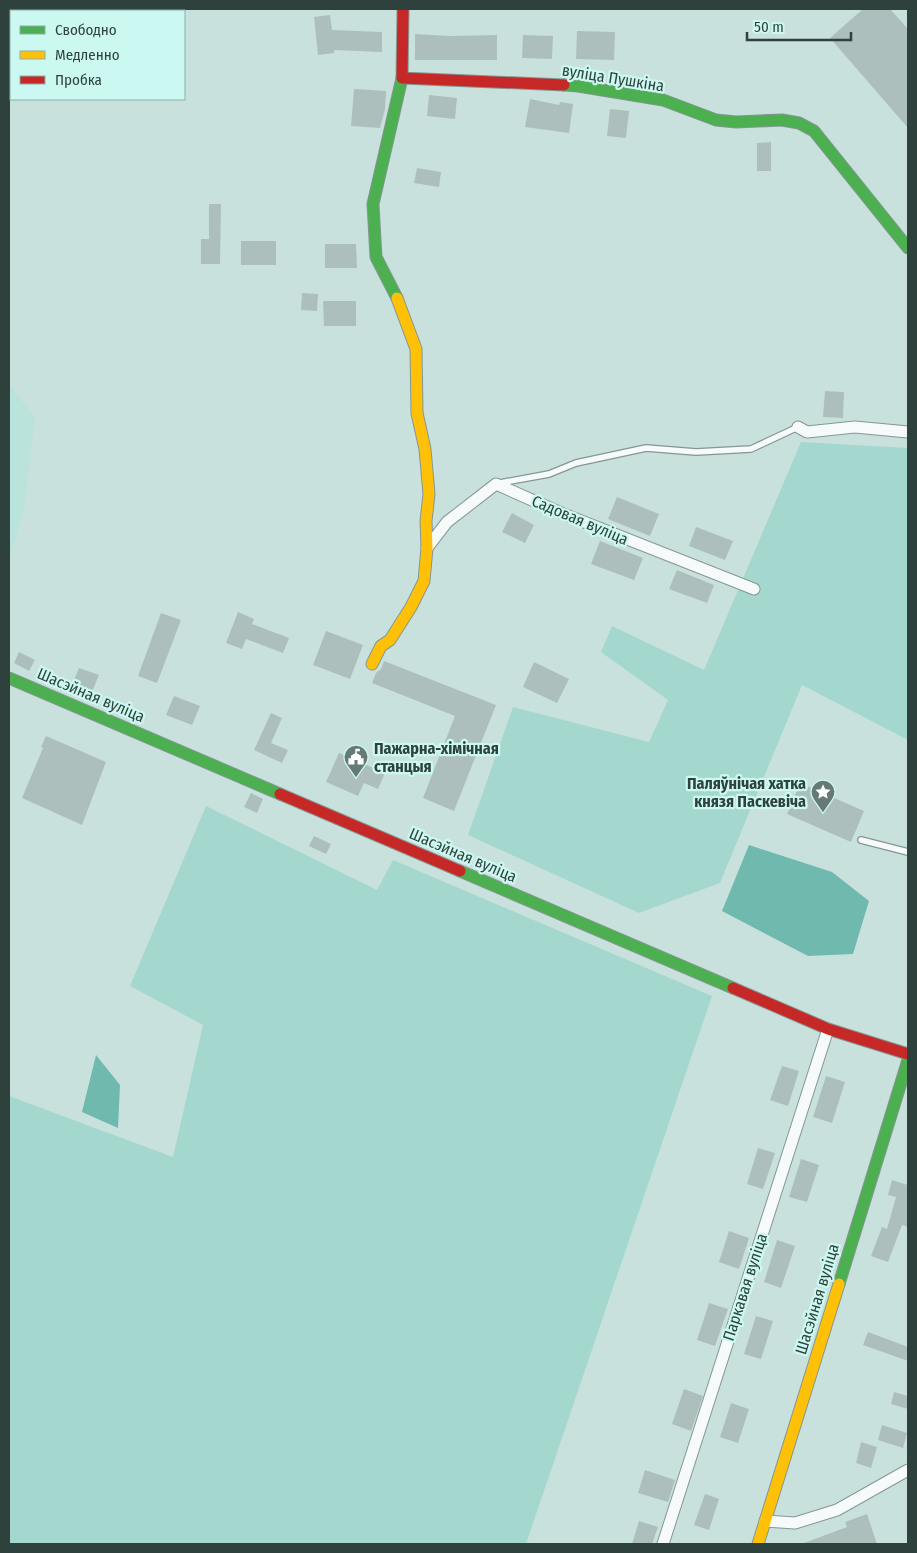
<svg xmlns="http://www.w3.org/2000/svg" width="917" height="1553" font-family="'Fira Sans Condensed',sans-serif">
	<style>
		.built { fill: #bae3db }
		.green { fill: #a4d8cf }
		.water { fill: #6fb9ae }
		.building { fill: #adbfbc }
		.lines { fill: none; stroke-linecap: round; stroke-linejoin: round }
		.lane-casing { stroke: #849793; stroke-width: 8 }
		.street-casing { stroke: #849793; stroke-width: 13 }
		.fast-casing { stroke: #849793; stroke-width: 13 }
		.slow-casing { stroke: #849793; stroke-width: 13 }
		.jam-casing { stroke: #849793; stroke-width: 13 }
		.lane { stroke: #f7fafa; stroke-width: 5.5 }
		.street { stroke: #f7fafa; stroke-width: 11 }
		.fast { stroke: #4caf50; stroke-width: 11 }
		.slow { stroke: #ffc107; stroke-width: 11 }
		.jam { stroke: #c62828; stroke-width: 11 }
		.labels { text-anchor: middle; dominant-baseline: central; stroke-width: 4.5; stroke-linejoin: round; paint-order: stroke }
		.street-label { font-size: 16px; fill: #2f413d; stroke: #cbf8f0 }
		.poi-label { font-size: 16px; font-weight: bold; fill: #2f413d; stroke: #cbf8f0; text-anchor: start }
	</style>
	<rect width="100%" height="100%" fill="#c9e1dc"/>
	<!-- built -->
	<path class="built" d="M9,385L35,418L23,516L9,557Z"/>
	<!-- green -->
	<path class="green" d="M801,442L908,448V740L802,685L720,883L639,913L468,835L513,707L649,742L668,700L601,652L612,626L704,670Z
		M206,806L377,890L393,860L712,996L526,1544H9V1096L173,1157L203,1025L130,986Z"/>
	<!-- water -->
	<path class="water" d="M749,845L832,872L869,901L853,954L808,956L722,911Z
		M96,1055L120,1085L118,1128L82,1112Z"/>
	<!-- building -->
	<path class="building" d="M863,9H890L908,29V128L830,38Z
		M330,15L332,30L382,32V52L334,50V53L318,55L314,17Z
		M577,31L615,32L614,60L576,59Z
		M415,34L450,36L497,35V60H415Z
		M523,35L553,36L552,59L522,58Z
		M354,89L386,91L385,109L380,128L351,126Z
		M429,95L457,98L455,119L427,116Z
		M530,99L559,105L560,102L573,104L569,133L525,127Z
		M610,109L629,111L626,138L607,136Z
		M771,142V171H757V143Z
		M417,168L441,172L439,187L414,183Z
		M209,204H221L220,264H201V239H209Z
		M241,241H276V265H241Z
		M325,244H356L357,268H325Z
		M302,293L318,294L317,311L301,310Z
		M323,301H356V326H324Z
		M825,391L844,392L843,418L823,417Z
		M617,497L659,514L650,536L608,519Z
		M512,513L534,525L525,543L502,532Z
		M696,527L733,541L725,560L689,546Z
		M600,541L643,558L634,580L591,564Z
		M677,570L714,585L707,603L669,589Z
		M238,612L254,619L252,624L289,638L283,653L246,639L242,649L226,643Z
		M161,613L181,620L157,683L138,676Z
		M326,631L363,645L350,679L313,665Z
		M19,652L35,660L29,671L14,663Z
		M384,661L496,705L454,811L423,798L455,716L372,683L376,673L381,669Z
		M534,662L569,679L557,703L523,687Z
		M79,668L99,675L91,694L71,687Z
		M174,696L200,706L192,725L166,715Z
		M271,713L282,718L271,743L288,750L282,763L254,750Z
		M46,736L106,762L82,825L22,798L43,748L41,747Z
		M339,753L385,773L378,789L364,783L358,796L326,782Z
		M800,783L864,811L851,842L787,814Z
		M251,793L263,799L257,813L244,807Z
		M314,836L331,844L326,854L309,846Z
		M782,1066L799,1071L788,1106L770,1100Z
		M826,1076L845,1082L832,1123L813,1117Z
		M758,1148L775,1153L763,1189L747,1184Z
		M801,1159L819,1165L807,1202L789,1197Z
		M892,1180L908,1185V1227L902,1225L888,1262L871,1256L882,1227L887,1229L896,1197L888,1195Z
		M729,1231L749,1238L739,1269L719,1262Z
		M777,1240L795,1246L781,1288L764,1282Z
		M709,1303L728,1309L715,1346L697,1340Z
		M756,1316L773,1321L761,1359L744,1354Z
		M868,1332L908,1347V1361L863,1345Z
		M684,1389L703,1396L691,1431L672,1424Z
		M894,1392L908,1396V1409L891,1404Z
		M731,1403L749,1409L738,1443L720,1437Z
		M882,1425L907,1433L903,1448L878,1440Z
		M861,1442L877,1447L871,1468L856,1463Z
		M645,1470L675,1480L668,1502L638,1493Z
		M705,1494L719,1499L709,1530L694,1525Z
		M867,1514L877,1544H805L804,1543L847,1527L845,1522Z
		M639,1521L658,1527L652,1544H632Z"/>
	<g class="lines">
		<defs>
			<path id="lane" d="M500,483L549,474L576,463L646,448L696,452L751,449L798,427
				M861,840L908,852"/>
			<path id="street" d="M798,427L807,432L855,427L908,432
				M427,548L447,522L496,484L561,513L754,589
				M765,1521L795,1523L837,1510L908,1470
				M663,1544L828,1029"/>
			<path id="fast" d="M564,85L578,86L663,100L716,120L736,122L782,120L799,123L814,131L908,248
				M397,298L376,257L373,204L402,78
				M9,678L280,794
				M460,871L733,988
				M839,1284L908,1060"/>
			<path id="slow" d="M372,664L381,646L390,640L411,607L424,581L427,548L426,521L429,494L425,449L417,413L416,349L397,298
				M758,1544L839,1284"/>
			<path id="jam" d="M403,9L402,78L564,85
				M280,794L460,871
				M733,988L828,1029L908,1054"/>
		</defs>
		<!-- lane casing -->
		<use href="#lane" class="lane-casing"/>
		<!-- street casing -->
		<use href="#street" class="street-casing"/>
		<!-- fast casing -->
		<use href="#fast" class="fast-casing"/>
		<!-- slow casing -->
		<use href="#slow" class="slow-casing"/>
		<!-- jam casing -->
		<use href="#jam" class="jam-casing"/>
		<!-- lane -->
		<use href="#lane" class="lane"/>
		<!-- street -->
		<use href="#street" class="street"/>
		<!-- fast -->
		<use href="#fast" class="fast"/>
		<!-- slow -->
		<use href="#slow" class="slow"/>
		<!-- jam -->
		<use href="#jam" class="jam"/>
	</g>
	<!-- icons -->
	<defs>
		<symbol id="civic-pin" viewBox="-11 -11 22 30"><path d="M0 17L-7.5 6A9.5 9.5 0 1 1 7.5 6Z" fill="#657975" stroke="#cbf8f0"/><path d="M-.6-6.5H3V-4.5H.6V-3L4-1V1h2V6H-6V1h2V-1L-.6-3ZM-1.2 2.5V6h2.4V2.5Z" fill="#fff"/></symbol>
		<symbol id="sight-pin" viewBox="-11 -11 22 30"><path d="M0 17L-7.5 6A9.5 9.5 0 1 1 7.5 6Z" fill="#657975" stroke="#cbf8f0"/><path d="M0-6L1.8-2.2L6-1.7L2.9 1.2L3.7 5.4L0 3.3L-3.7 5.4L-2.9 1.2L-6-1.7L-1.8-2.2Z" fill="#fff"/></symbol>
	</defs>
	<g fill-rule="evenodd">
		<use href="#civic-pin" x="342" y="743" width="28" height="38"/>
		<use href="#sight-pin" x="809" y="778" width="28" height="38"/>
	</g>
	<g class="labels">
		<!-- street labels -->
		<g class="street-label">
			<text transform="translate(613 78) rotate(9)">вуліца Пушкіна</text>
			<text transform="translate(580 520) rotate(23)">Садовая вуліца</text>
			<text transform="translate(91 695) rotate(23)">Шасэйная вуліца</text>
			<text transform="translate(463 855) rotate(23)">Шасэйная вуліца</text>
			<text transform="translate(745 1287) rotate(-72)">Паркавая вуліца</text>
			<text transform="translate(817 1299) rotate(-73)">Шасэйная вуліца</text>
		</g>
		<!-- poi labels -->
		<g class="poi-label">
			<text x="374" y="748">Пажарна-хімічная<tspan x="374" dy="18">станцыя</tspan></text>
			<text x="806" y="783" text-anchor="end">Паляўнічая хатка<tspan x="806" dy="18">князя Паскевіча</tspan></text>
		</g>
	</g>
	<!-- border -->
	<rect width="917" height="1553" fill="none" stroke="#2f413d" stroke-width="20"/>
	<!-- legend -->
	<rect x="10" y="10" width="175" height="90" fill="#cbf8f0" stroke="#8dafa8"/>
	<rect x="20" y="26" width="25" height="8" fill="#4caf50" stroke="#8dafa8"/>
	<text x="55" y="35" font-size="15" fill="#2f413d">Свободно</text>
	<rect x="20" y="51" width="25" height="8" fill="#ffc107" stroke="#8dafa8"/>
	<text x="55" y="60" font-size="15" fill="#2f413d">Медленно</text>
	<rect x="20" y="76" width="25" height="8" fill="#c62828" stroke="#8dafa8"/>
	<text x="55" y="85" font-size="15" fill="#2f413d">Пробка</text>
	<!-- scale -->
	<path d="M747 32v8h104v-8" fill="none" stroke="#2f413d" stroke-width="2.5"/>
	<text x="754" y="32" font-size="15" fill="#2f413d" stroke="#cbf8f0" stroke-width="4" paint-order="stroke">50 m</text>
</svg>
